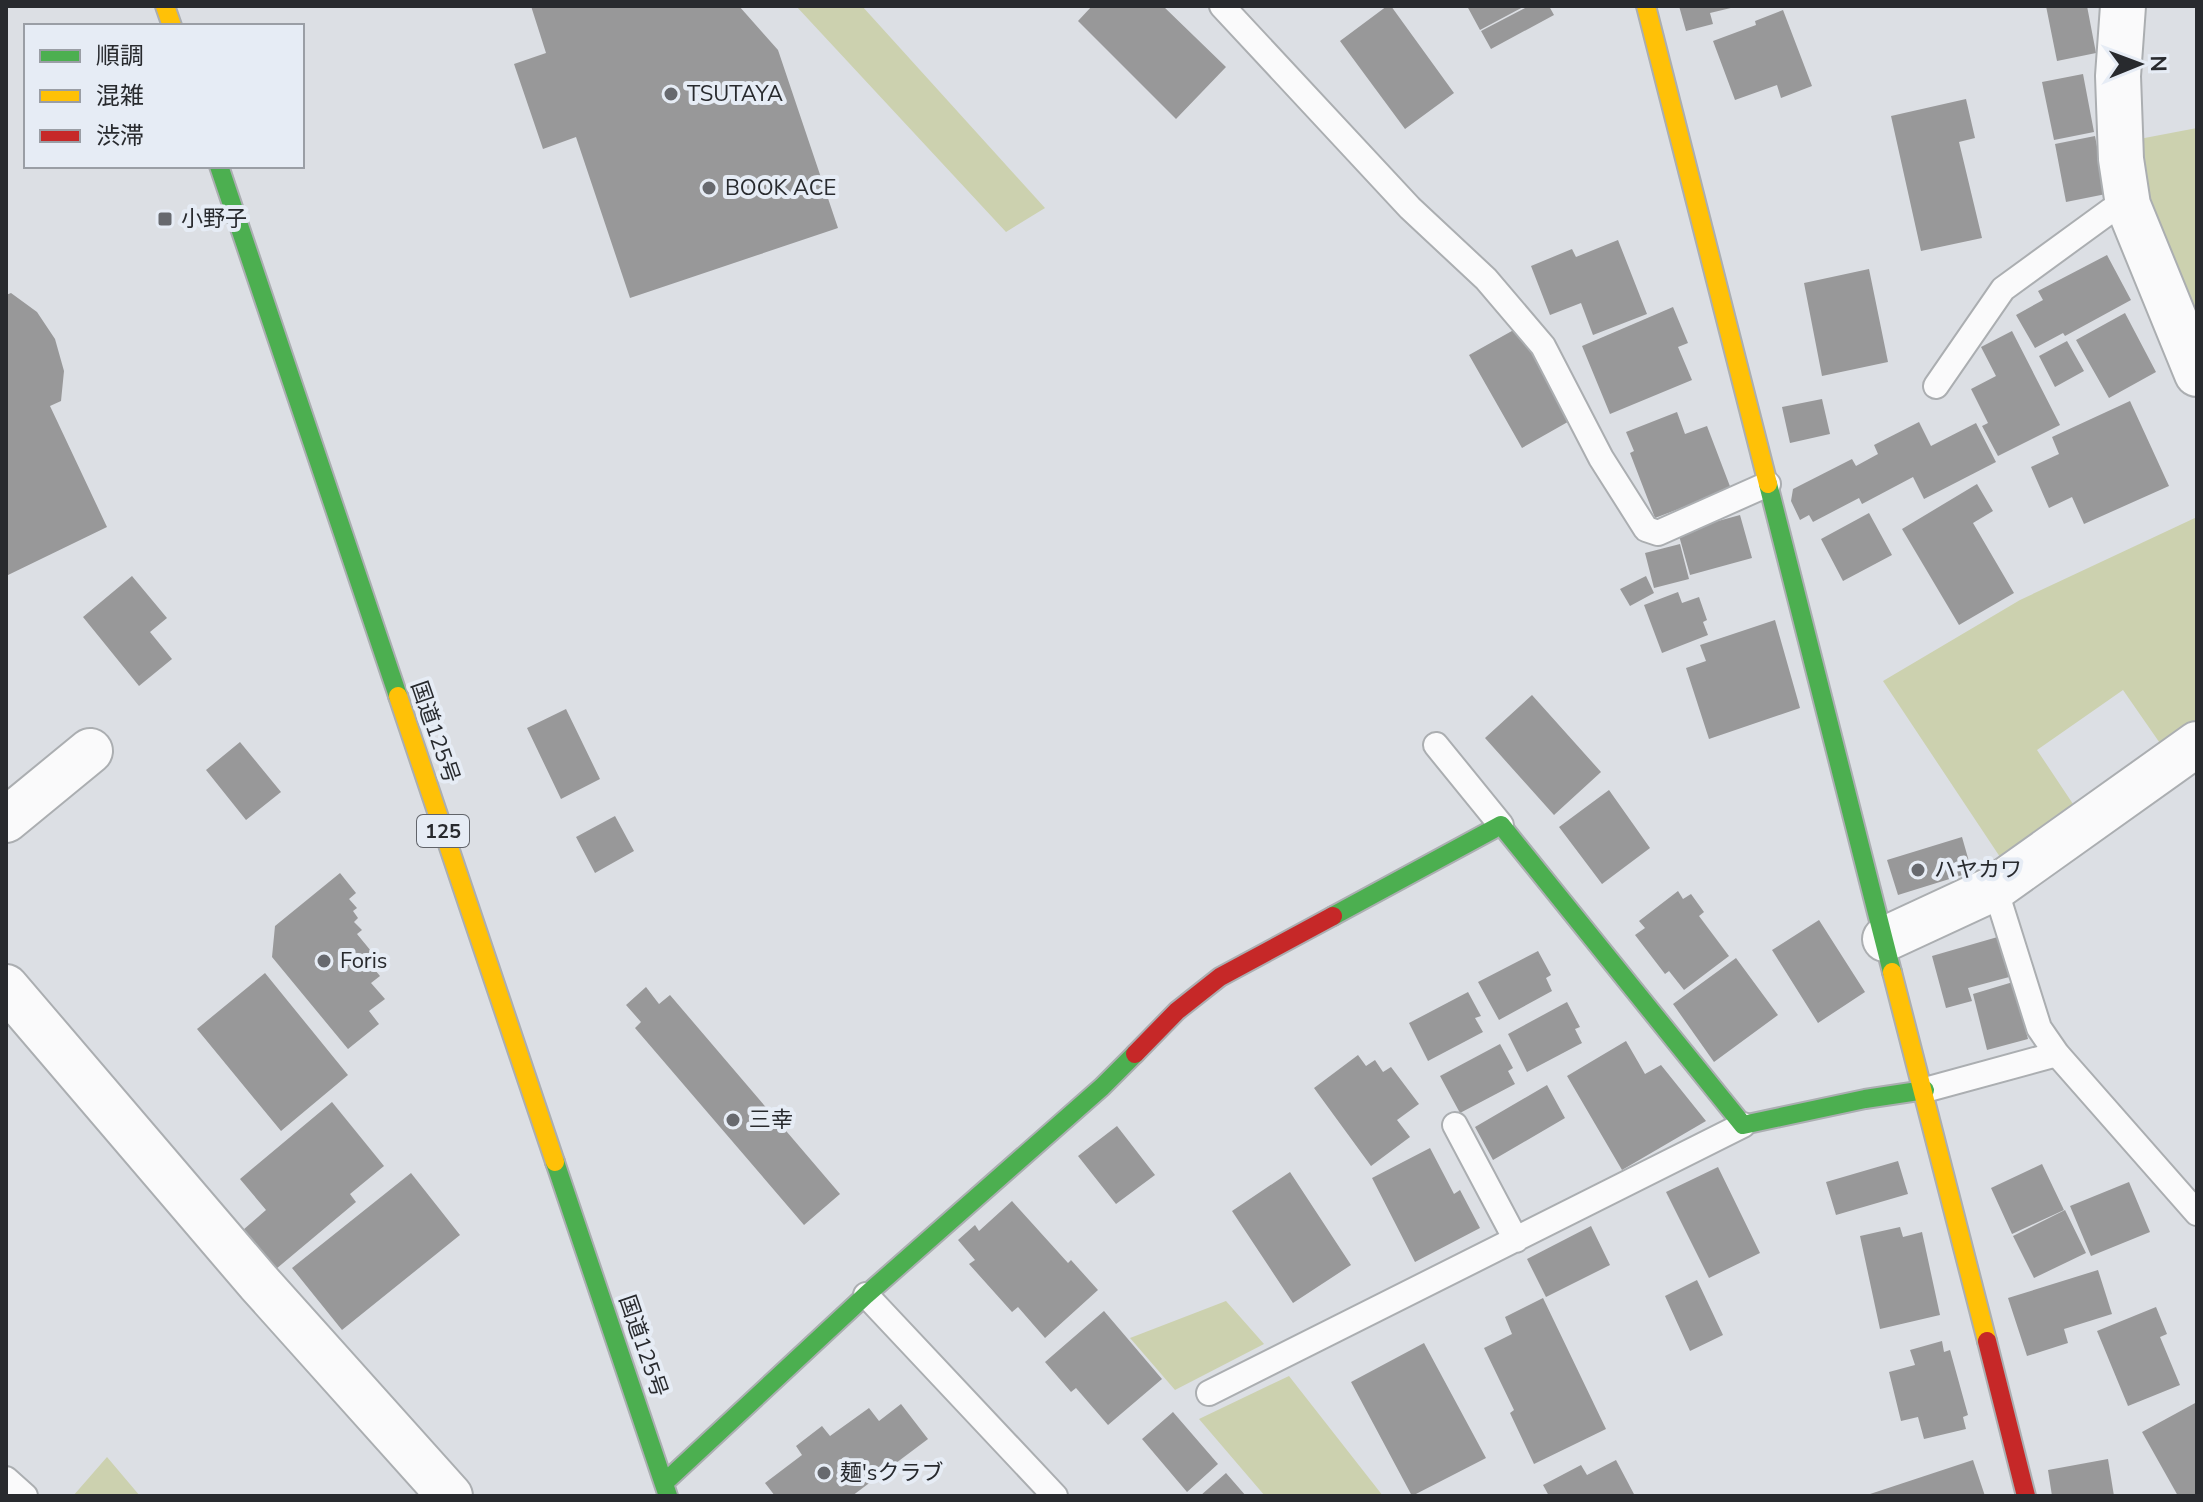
<svg xmlns="http://www.w3.org/2000/svg" width="2203" height="1502" font-family="'Nunito Sans','Noto Sans JP',sans-serif">
	<style>
		.green { fill: #ccd1af }
		.building { fill: #989899 }
		.lines { fill: none; stroke-linecap: round; stroke-linejoin: round }
		.lane-casing { stroke: #abaeb1; stroke-width: 28 }
		.street-casing { stroke: #abaeb1; stroke-width: 48 }
		.fast-casing { stroke: #abaeb1; stroke-width: 22 }
		.slow-casing { stroke: #abaeb1; stroke-width: 22 }
		.jam-casing { stroke: #abaeb1; stroke-width: 22 }
		.lane { stroke: #fafafb; stroke-width: 24 }
		.street { stroke: #fafafb; stroke-width: 44 }
		.fast { stroke: #4caf50; stroke-width: 18 }
		.slow { stroke: #ffc107; stroke-width: 18 }
		.jam { stroke: #c62828; stroke-width: 18 }
		.poi-dot { fill: #67696e; stroke: #e6ecf5; stroke-width: 3 }
		.labels { text-anchor: middle; dominant-baseline: central; stroke-width: 8; stroke-linejoin: round; paint-order: stroke }
		.shield { fill: #e6ecf5; stroke: #61646a; stroke-width: 2 }
		.shield-label { font-size: 20px; font-weight: bold; fill: #282a2e }
		.poi-label { font-size: 22px; fill: #282a2e; stroke: #e6ecf5; text-anchor: start }
		.street-label { font-size: 22px; fill: #282a2e; stroke: #e6ecf5 }
	</style>
	<rect width="100%" height="100%" fill="#dcdfe4"/>
	<!-- green -->
	<path class="green" d="M796,6H862L1045,208L1006,232Z
		M2197,128V335L2143,200L2134,140Z
		M2197,517V726L2164,749L2123,690L2037,750L2077,810L2000,857L1883,681L2020,600Z
		M1226,1301L1264,1344L1175,1390L1130,1338Z
		M1289,1376L1383,1496H1265L1199,1419Z
		M107,1457L140,1496H73Z"/>
	<!-- building -->
	<path class="building" d="M531,6H739L778,50L838,228L630,298L576,137L543,149L514,64L546,53Z
		M1092,6H1163L1226,67L1176,119L1078,21Z
		M1387,6H1391L1454,93L1405,129L1340,41Z
		M1467,6H1525L1480,30Z
		M1529,6H1549L1554,15L1491,49L1481,31Z
		M1679,6H1735V7L1710,13L1713,24L1686,31Z
		M2046,6H2087L2096,53L2057,61Z
		M1783,10L1812,86L1781,98L1777,85L1735,100L1713,41L1756,25L1755,21Z
		M2083,74L2094,132L2054,140L2042,82Z
		M1966,99L1975,138L1959,142L1982,238L1921,251L1891,116Z
		M2095,136L2106,194L2066,202L2055,144Z
		M1618,240L1647,314L1593,335L1581,303L1550,315L1531,266L1572,249L1576,257Z
		M2107,255L2131,300L2065,336L2063,333L2035,348L2016,315L2043,300L2038,291Z
		M1869,269L1888,362L1822,376L1804,283Z
		M11,293L37,312L55,339L64,371L61,401L50,406L107,527L6,576V295Z
		M1673,307L1688,343L1678,347L1692,380L1610,414L1582,346Z
		M2125,313L2156,372L2109,398L2076,340Z
		M1519,327L1573,419L1522,448L1469,355Z
		M2012,331L2060,425L1998,456L1982,426L1988,423L1971,389L1996,376L1981,347Z
		M2067,341L2084,371L2055,387L2039,356Z
		M1822,399L1830,434L1790,443L1782,407Z
		M2130,401L2169,486L2084,524L2072,497L2049,508L2031,467L2059,454L2052,437Z
		M1677,412L1685,434L1707,426L1731,489L1655,518L1630,453L1634,451L1626,432Z
		M1919,422L1931,446L1976,423L1996,462L1924,499L1913,477L1862,504L1859,498L1813,522L1809,515L1800,520L1791,501L1793,489L1852,459L1856,466L1878,454L1874,445Z
		M1977,484L1993,511L1973,523L2014,593L1959,625L1902,529Z
		M1869,513L1892,555L1843,581L1821,539Z
		M1740,515L1752,558L1690,575L1678,532Z
		M1680,544L1689,579L1654,588L1645,553Z
		M132,576L167,618L150,632L172,659L139,686L83,617Z
		M1646,576L1654,593L1630,606L1620,589Z
		M1678,592L1682,603L1699,597L1707,620L1703,622L1708,635L1662,653L1644,605Z
		M1775,620L1800,708L1709,739L1686,668L1706,661L1700,645Z
		M1532,695L1601,772L1554,815L1485,738Z
		M566,709L600,779L561,799L527,728Z
		M240,742L281,792L246,820L206,770Z
		M1609,790L1650,848L1602,884L1559,827Z
		M615,816L634,851L595,873L576,837Z
		M1962,837L1972,872L1898,895L1887,860Z
		M340,873L356,893L349,899L357,908L353,911L358,918L354,922L362,930L357,934L371,951L364,957L380,976L371,983L385,999L369,1011L379,1024L348,1049L272,957L275,926Z
		M1678,891L1683,899L1691,894L1704,912L1699,916L1729,956L1684,990L1669,971L1665,974L1635,935L1645,928L1639,921Z
		M1819,920L1865,992L1818,1023L1772,950Z
		M2001,936L2013,976L1968,988L1972,1001L1946,1008L1932,956Z
		M1538,951L1551,975L1546,978L1552,991L1499,1020L1478,982Z
		M1736,958L1778,1015L1714,1062L1673,1004Z
		M265,973L348,1075L281,1131L197,1029Z
		M2013,982L2028,1039L1987,1050L1973,994Z
		M646,987L659,1004L670,995L840,1194L804,1225L635,1028L641,1022L626,1005Z
		M1468,992L1481,1016L1475,1018L1483,1032L1428,1061L1409,1023Z
		M1567,1002L1580,1027L1575,1029L1582,1043L1527,1072L1508,1034Z
		M1626,1041L1645,1074L1661,1065L1706,1121L1622,1170L1567,1076Z
		M1500,1044L1513,1068L1508,1071L1515,1084L1460,1113L1440,1076Z
		M1358,1055L1366,1066L1375,1060L1383,1072L1391,1067L1419,1104L1397,1120L1410,1137L1371,1166L1314,1088Z
		M1547,1085L1565,1118L1493,1160L1475,1127Z
		M332,1102L384,1166L350,1194L356,1202L276,1269L243,1230L266,1210L240,1179Z
		M1117,1126L1155,1175L1116,1204L1078,1156Z
		M1430,1148L1454,1194L1460,1190L1480,1228L1415,1262L1372,1178Z
		M1898,1161L1908,1194L1836,1215L1826,1182Z
		M2042,1164L2064,1210L2012,1234L1991,1188Z
		M1718,1167L1760,1253L1709,1278L1666,1192Z
		M1290,1172L1351,1265L1293,1303L1232,1211Z
		M411,1173L460,1235L342,1330L292,1268Z
		M2129,1182L2150,1232L2091,1256L2070,1206Z
		M1012,1201L1068,1263L1071,1260L1098,1290L1045,1338L1018,1307L1012,1312L969,1264L975,1260L958,1240L975,1225L979,1231Z
		M2065,1210L2086,1253L2034,1278L2013,1236Z
		M1591,1226L1610,1265L1546,1297L1527,1259Z
		M1900,1227L1903,1237L1922,1232L1940,1315L1880,1329L1860,1236Z
		M2098,1270L2112,1314L2064,1329L2068,1343L2027,1356L2008,1298Z
		M1697,1280L1723,1335L1690,1351L1665,1296Z
		M1543,1298L1606,1429L1534,1464L1510,1413L1514,1410L1484,1348L1512,1334L1505,1317Z
		M2156,1307L2167,1334L2160,1337L2180,1385L2128,1406L2097,1331Z
		M1104,1311L1162,1379L1108,1425L1076,1388L1071,1392L1045,1362Z
		M1942,1341L1944,1352L1950,1350L1968,1415L1963,1417L1966,1429L1924,1439L1918,1417L1901,1421L1889,1372L1915,1365L1910,1350Z
		M1424,1343L1486,1458L1412,1496L1351,1382Z
		M2197,1402V1496H2178L2142,1432Z
		M901,1404L928,1439L852,1496H775L765,1483L802,1455L796,1446L822,1426L830,1436L869,1408L879,1421Z
		M1173,1412L1218,1464L1187,1492L1142,1439Z
		M2108,1459L2114,1496H2052L2048,1470Z
		M1616,1460L1635,1496H1549L1543,1485L1581,1465L1587,1475Z
		M1973,1460L1985,1496H1867V1495Z
		M1226,1473L1246,1496H1200Z"/>
	<g class="lines">
		<defs>
			<path id="lane" d="M1222,6L1410,208L1486,279L1543,346L1601,458L1646,529L1658,533L1768,484
				M1936,386L2003,289L2110,211L2128,205
				M1436,745L1501,825
				M1995,888L2039,1028L2057,1054L2197,1213
				M1925,1090L2057,1054
				M1455,1125L1516,1240
				M866,1295L1055,1496
				M1209,1393L1743,1125
				M6,1479L25,1496"/>
			<path id="street" d="M2123,6L2118,76L2121,159L2128,205L2197,374
				M6,820L90,751
				M1885,939L1995,888L2197,744
				M6,987L259,1283L450,1496"/>
			<path id="fast" d="M219,166L398,696
				M1768,484L1892,972
				M1333,916L1501,825L1743,1125L1865,1099L1925,1090
				M555,1162L668,1496
				M664,1483L866,1295L1102,1087L1135,1054"/>
			<path id="slow" d="M165,6L172,26
				M1646,6L1768,484
				M398,696L555,1162
				M1892,972L1987,1341"/>
			<path id="jam" d="M1135,1054L1177,1011L1220,977L1333,916
				M1987,1341L2026,1496"/>
		</defs>
		<!-- lane casing -->
		<use href="#lane" class="lane-casing"/>
		<!-- street casing -->
		<use href="#street" class="street-casing"/>
		<!-- fast casing -->
		<use href="#fast" class="fast-casing"/>
		<!-- slow casing -->
		<use href="#slow" class="slow-casing"/>
		<!-- jam casing -->
		<use href="#jam" class="jam-casing"/>
		<!-- lane -->
		<use href="#lane" class="lane"/>
		<!-- street -->
		<use href="#street" class="street"/>
		<!-- fast -->
		<use href="#fast" class="fast"/>
		<!-- slow -->
		<use href="#slow" class="slow"/>
		<!-- jam -->
		<use href="#jam" class="jam"/>
	</g>
	<!-- markers -->
	<g class="poi-dot">
		<circle cx="671" cy="94" r="8"/>
		<circle cx="709" cy="188" r="8"/>
		<rect x="157" y="211" width="16" height="16" rx="4"/>
		<circle cx="1918" cy="870" r="8"/>
		<circle cx="324" cy="961" r="8"/>
		<circle cx="733" cy="1120" r="8"/>
		<circle cx="824" cy="1473" r="8"/>
	</g>
	<g class="labels">
		<!-- shield labels -->
		<rect class="shield" x="417" y="815" width="52" height="32" rx="6"/>
		<g class="shield-label">
			<text x="443" y="831">125</text>
		</g>
		<!-- poi labels -->
		<g class="poi-label">
			<text x="687" y="94">TSUTAYA</text>
			<text x="725" y="188">BOOK ACE</text>
			<text x="181" y="219">小野子</text>
			<text x="1934" y="870">ハヤカワ</text>
			<text x="340" y="961">Foris</text>
			<text x="749" y="1120">三幸</text>
			<text x="840" y="1473">麺'sクラブ</text>
		</g>
		<!-- street labels -->
		<g class="street-label">
			<text transform="translate(435 732) rotate(71)">国道125号</text>
			<text transform="translate(643 1346) rotate(71)">国道125号</text>
		</g>
	</g>
	<!-- border -->
	<rect width="2203" height="1502" fill="none" stroke="#282a2e" stroke-width="16"/>
	<!-- legend -->
	<rect x="24" y="24" width="280" height="144" fill="#e6ecf5" stroke="#9a9ea5" stroke-width="2"/>
	<rect x="40" y="50" width="40" height="12" fill="#4caf50" stroke="#9a9ea5" stroke-width="2"/>
	<text x="96" y="64" font-size="24" fill="#282a2e">順調</text>
	<rect x="40" y="90" width="40" height="12" fill="#ffc107" stroke="#9a9ea5" stroke-width="2"/>
	<text x="96" y="104" font-size="24" fill="#282a2e">混雑</text>
	<rect x="40" y="130" width="40" height="12" fill="#c62828" stroke="#9a9ea5" stroke-width="2"/>
	<text x="96" y="144" font-size="24" fill="#282a2e">渋滞</text>
	<!-- north arrow -->
	<g transform="translate(2139 64) rotate(89)" stroke="#e6ecf5" stroke-width="6" paint-order="stroke">
	<path d="M0-6L14 30L0 20L-14 30Z" fill="#282a2e"/>
	<text y="-12" font-size="22" font-weight="bold" text-anchor="middle" fill="#282a2e">N</text>
	</g>
</svg>
